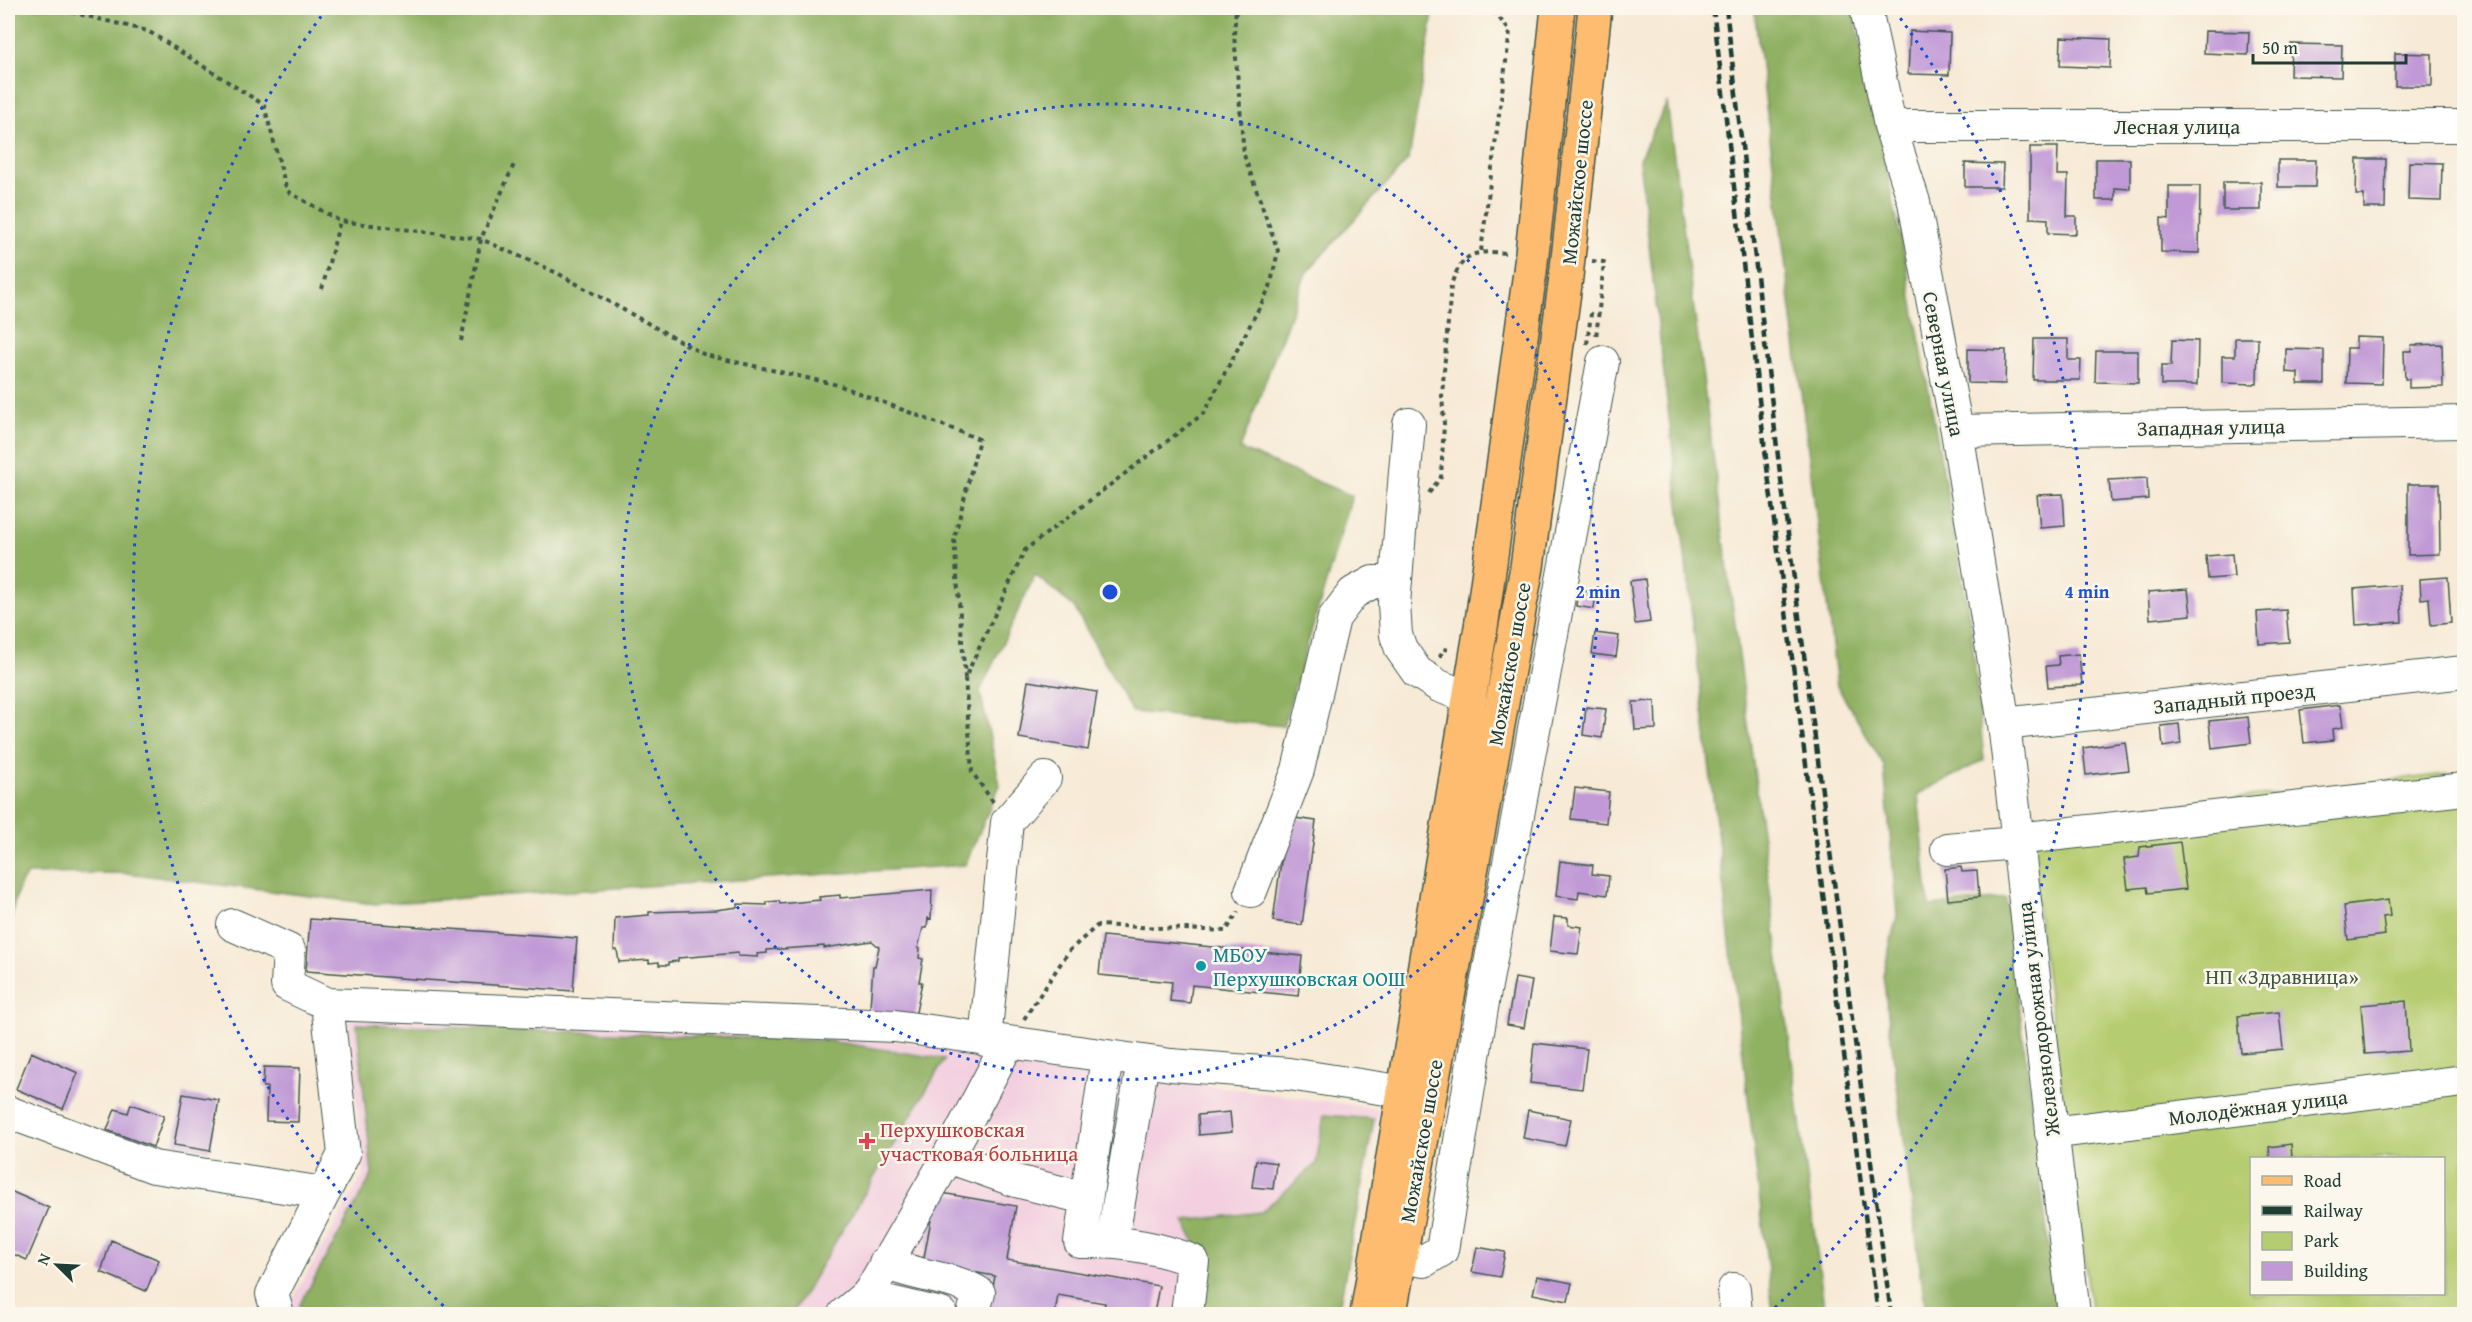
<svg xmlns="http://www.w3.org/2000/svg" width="2472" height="1322" font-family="'Gentium Book Plus',serif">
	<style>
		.built { fill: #f3cfdf }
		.green { fill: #b6cc70; stroke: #6a8452; stroke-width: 1.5; fill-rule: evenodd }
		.forest { fill: #90b062; stroke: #58764b; stroke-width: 1.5 }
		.building { fill: #c099d6 }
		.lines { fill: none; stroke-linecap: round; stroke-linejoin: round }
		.minor-casing { stroke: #3f574c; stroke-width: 34 }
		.major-casing { stroke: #3f574c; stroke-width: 36 }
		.path { stroke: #3f574c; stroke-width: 4; stroke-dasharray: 4.5 4.5; stroke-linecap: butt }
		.minor { stroke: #fff; stroke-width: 32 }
		.major { stroke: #fdbc70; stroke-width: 33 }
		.rail { stroke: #1f3d34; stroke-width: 4.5; stroke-dasharray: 9 4.5; stroke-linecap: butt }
		.major-bridge-casing { stroke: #3f574c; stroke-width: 36; stroke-linecap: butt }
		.major-bridge { stroke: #fdbc70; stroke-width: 33 }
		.ring { fill: none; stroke: #1d4ed8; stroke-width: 3; stroke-dasharray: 3 6 }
		.culture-dot { fill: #0f9aa8; stroke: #fbf7ec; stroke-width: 2 }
		.health-dot { fill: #e0444e; stroke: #fbf7ec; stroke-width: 2 }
		.labels { text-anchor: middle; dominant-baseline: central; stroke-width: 5; stroke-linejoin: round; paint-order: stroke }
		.street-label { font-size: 21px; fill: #1f3d34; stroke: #fbf7ec }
		.culture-label { font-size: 21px; fill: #0d838f; stroke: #fbf7ec; text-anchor: start }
		.park-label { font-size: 21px; fill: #3d5a40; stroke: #fbf7ec }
		.health-label { font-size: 21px; fill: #be3a42; stroke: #fbf7ec; text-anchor: start }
		.centre { fill: #1d4ed8; stroke: #fbf7ec; stroke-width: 3 }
		.ring-label { font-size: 18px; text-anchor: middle; font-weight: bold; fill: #1d4ed8; stroke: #fbf7ec; stroke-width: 5; stroke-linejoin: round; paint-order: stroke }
	</style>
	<rect width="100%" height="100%" fill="#fbf7ec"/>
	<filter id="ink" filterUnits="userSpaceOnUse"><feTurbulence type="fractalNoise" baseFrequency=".0167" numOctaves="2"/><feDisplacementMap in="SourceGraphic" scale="12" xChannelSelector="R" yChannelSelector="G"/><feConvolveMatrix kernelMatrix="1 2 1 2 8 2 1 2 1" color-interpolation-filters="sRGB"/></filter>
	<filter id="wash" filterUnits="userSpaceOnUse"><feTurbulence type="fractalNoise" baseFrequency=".008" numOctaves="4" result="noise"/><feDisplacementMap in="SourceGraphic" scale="24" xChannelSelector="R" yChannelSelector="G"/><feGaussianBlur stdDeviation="1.35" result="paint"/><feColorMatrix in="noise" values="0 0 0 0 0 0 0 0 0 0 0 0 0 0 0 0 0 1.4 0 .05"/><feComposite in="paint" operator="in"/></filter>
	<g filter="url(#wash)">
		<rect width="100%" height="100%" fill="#f7ead6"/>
		<!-- built -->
		<path class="built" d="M348,1018L834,1032L1379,1109L1338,1314H289L287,1309L364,1174Z"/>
		<!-- green -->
		<path class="green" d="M2464,772V1314H2092L2026,823ZM2252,1158H2444V1294H2252Z"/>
		<!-- forest -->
		<path class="forest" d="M8,8H1434L1409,159L1306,273L1240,449L1352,496L1283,726L1132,712L1074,607L1035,575L980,691L1000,785L965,865L374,904L126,873L27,874C0,910 16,972 8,1012Z
			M1754,8H1853L1906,264L1971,627L1984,760L1918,794L1929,906L2006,898L2057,1314H1926L1883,975L1897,916L1884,765L1837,686Z
			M1667,103L1825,1314H1773L1639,159Z
			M357,1024L829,1041L945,1059L792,1314H317L299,1306L372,1175Z
			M1324,1115L1374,1119L1338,1314H1192L1202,1257L1184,1221L1261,1212L1316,1164Z"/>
		<g id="blocks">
			<!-- building -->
			<path class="building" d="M1910,31L1950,33L1949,75L1908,74Z
				M2205,31L2249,32L2248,55L2204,53Z
				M2061,37L2111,39L2110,68L2060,66Z
				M2291,44L2342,45L2341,77L2290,76Z
				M2395,53L2432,54V86H2395Z
				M2030,147H2058L2057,175H2068L2067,216H2076V234L2048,233V219L2030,218Z
				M2096,159H2130V189L2115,188V200H2096Z
				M2357,159H2386L2385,208H2364V195H2356Z
				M2278,160H2316L2315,187H2278Z
				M2409,162L2442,163L2441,201L2408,200Z
				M1965,163L2003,164L2002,187H1965Z
				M2223,182H2261V210H2223Z
				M2169,186H2200L2199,253L2161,252V218L2169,219Z
				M2356,337L2383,338L2382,384L2346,383L2347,348H2356Z
				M2235,338H2258L2257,384L2222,383V356H2235Z
				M2034,339H2068V360H2081L2080,380H2033Z
				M2172,340L2198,341L2197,385H2161V366H2171Z
				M2442,344L2443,387L2409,388V379H2405L2404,351H2412L2411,345Z
				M1968,349L2006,350L2005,384L1968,383Z
				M2286,349L2324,350V384H2298V373L2286,372Z
				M2096,351H2138V383L2095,382Z
				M2147,478L2148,499L2111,502L2109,480Z
				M2408,484H2439L2440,554L2408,555Z
				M2063,494L2065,526L2040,528L2037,495Z
				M2232,554L2234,577L2208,579L2206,556Z
				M2448,577L2451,623L2431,625L2429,598L2421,599L2420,579Z
				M1645,579L1650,622L1635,624L1630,581Z
				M2400,585L2402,622L2356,625L2354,589Z
				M2188,589L2191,615L2150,619L2148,592Z
				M1578,590L1596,592L1594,609L1576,606Z
				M2286,610L2289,642L2259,644L2257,612Z
				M1595,633L1619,636L1616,657L1592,654Z
				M2079,654L2082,685L2048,687L2046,666L2059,665L2058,656Z
				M1028,681L1097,692L1088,750L1019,738Z
				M1655,701L1656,729L1635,730L1633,702Z
				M2340,705L2343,727L2332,729L2333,740L2304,743L2300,710Z
				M1586,707L1606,709L1602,738L1583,735Z
				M2248,717L2251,743L2212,748L2209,721Z
				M2179,724L2181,744L2163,747L2161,726Z
				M2125,742L2129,770L2086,775L2083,748Z
				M1575,788L1609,792L1606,823L1571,819Z
				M1287,817L1316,821L1302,925L1273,921Z
				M2180,842L2186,889L2148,893L2147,887L2128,889L2124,859L2139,857L2140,847Z
				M1560,861L1593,865L1592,874L1609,876L1607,895L1579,891L1578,899L1556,896Z
				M1961,867L1962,872L1977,871L1979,897L1948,900L1945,869Z
				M932,890L931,919L928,918L927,928H923L918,948L920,949L919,958L923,959L919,982H922L913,1027L869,1021L873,966H875L879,947L872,941L824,948V946L767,950V953L757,954L758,957L738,956V953L678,958V961L669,962V965H659V962L649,963V960L619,962L617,950H614L615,918L649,915V912L716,910L738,907V904L767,905V902L779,901L780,904L820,900L819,897L840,895V898Z
				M2388,900L2390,916L2383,917L2385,935L2348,940L2344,906Z
				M1554,917L1568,918V925L1582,927L1578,954L1550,951Z
				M310,919L577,938L573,991L306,971Z
				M1103,936L1302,956L1298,996L1192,985L1190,1003L1170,1001L1172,982L1099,975Z
				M1515,978L1532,981L1524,1028L1507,1025Z
				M2406,1001L2409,1051L2365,1054L2361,1005Z
				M2279,1012L2283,1049L2241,1053L2238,1016Z
				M1534,1043L1587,1049L1582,1089L1530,1083Z
				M31,1052L78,1073L63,1109L16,1089Z
				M264,1067L300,1068L298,1122L266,1121L267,1087H263Z
				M183,1094L219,1100L210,1151L174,1145Z
				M131,1104L164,1116L153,1147L107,1130L115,1109L128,1113Z
				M1528,1110L1571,1119L1565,1146L1523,1138Z
				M1230,1112L1232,1132L1199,1135L1198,1115Z
				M2291,1144L2292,1158H2270L2269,1147Z
				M1256,1160L1276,1163L1273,1189L1252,1187Z
				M8,1190L49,1208L27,1260L8,1252Z
				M936,1192L1016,1206L1007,1260L1159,1286L1154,1314H1103L1105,1303L1058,1295L1055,1314H988L995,1276L923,1263Z
				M111,1240L159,1260L146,1291L101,1272Z
				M1477,1247L1505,1252L1500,1277L1472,1272Z
				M1537,1276L1572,1283L1568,1301L1533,1294Z"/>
		</g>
	</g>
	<g filter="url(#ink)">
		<use href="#blocks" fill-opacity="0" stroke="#3f574c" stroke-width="1.5"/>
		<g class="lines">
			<defs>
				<path id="minor" d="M1866,8L1890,126L1914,202L1957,431L2004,724L2074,1314
					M1890,126H2464
					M1409,424L1394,604L1396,635L1401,649L1417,672L1439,686L1470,698
					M1957,431L2464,422
					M2004,724L2464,672
					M2016,839L2464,789
					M1947,849L2016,843
					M1251,891L1298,770L1334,618L1353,593L1373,582H1396
					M233,925L289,950L287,985L327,1004
					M985,1040L1007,822L1045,778
					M1107,1057L1080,1242C1120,1241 1156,1246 1193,1261L1187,1314
					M8,1112L154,1167L324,1193L344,1154L327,1004L895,1026L1171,1065L1289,1074L1405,1092
					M2051,1133L2464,1081
					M948,1157L1016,1181L1085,1198
					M1112,1242L1143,1062
					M1400,1257L1424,1261L1442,1250L1484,996L1603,362
					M885,1263C914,1276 954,1277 979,1293L973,1314
					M1734,1289L1736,1314
					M869,1293L882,1300L941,1314
					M278,1314L272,1294L324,1193
					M844,1314L869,1293L948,1157L1008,1043"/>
				<path id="major" d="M1392,1301L1527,567L1566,277
					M1367,1314L1482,621L1530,272"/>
			</defs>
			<!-- minor casing -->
			<use href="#minor" class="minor-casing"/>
			<!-- major casing -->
			<use href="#major" class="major-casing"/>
			<!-- path -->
			<path class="path" d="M54,8L148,31L264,105L287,191L340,221L481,239L557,273L705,355L838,385L979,439L954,539L965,678
				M1481,251L1510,31L1491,8
				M1592,261L1604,262L1596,338
				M322,289L340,221
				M461,341L481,239L515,162
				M1587,344L1591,314L1587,313
				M1429,493L1441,477L1444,424L1442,395L1451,285C1462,253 1474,250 1506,253
				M1440,657L1443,649L1451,650
				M993,802L972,772L965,678L1025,550L1204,413L1270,287L1278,251L1244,155L1234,34L1236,8
				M1024,1019L1069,951L1098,925L1226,931L1238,912"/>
			<!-- minor -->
			<use href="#minor" class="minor"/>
			<!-- major -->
			<use href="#major" class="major"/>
			<!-- rail -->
			<path class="rail" d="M1713,8L1767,467L1878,1314
				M1726,8L1779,465L1891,1314"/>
			<defs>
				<path id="major-bridge" d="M1530,272L1558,8
					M1566,277L1595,8"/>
			</defs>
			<!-- major-bridge casing -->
			<use href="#major-bridge" class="major-bridge-casing"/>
			<!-- major-bridge -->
			<use href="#major-bridge" class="major-bridge"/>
		</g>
	</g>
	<!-- distance rings -->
	<g class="ring">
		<circle cx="1110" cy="592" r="488"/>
		<path d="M450 1312A977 977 0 0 1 325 11M1895 11A977 977 0 0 1 1770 1312"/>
	</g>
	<!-- markers -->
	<circle class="culture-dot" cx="1201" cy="966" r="6"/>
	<path class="health-dot" d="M864 1132h6v6h6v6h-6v6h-6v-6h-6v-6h6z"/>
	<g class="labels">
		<!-- street labels -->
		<g class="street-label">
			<text x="2177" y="126">Лесная улица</text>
			<text transform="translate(1577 182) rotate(-84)">Можайское шоссе</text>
			<text transform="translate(1944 364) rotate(79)">Северная улица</text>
			<text transform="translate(2211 427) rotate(-1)">Западная улица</text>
			<text transform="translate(1509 664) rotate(-80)">Можайское шоссе</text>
			<text transform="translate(2234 698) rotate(-6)">Западный проезд</text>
			<text transform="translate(2038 1019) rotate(-97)">Железнодорожная улица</text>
			<text transform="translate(2258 1107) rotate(-7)">Молодёжная улица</text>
			<text transform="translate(1421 1141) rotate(-80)">Можайское шоссе</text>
		</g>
		<!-- culture labels -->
		<g class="culture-label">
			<text x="1213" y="954">МБОУ<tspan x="1213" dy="24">Перхушковская ООШ</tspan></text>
		</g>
		<!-- park labels -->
		<g class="park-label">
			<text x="2282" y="976">НП «Здравница»</text>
		</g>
		<!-- health labels -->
		<g class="health-label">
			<text x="880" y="1129">Перхушковская<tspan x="880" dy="24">участковая больница</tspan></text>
		</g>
	</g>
	<circle cx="1110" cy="592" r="9" class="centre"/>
	<g class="ring-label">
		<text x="1598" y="598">2 min</text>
		<text x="2087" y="598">4 min</text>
	</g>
	<!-- margin -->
	<rect width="2472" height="1322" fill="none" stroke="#fbf7ec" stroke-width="30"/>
	<!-- legend -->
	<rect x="2250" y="1157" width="195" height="138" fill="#fbf7ec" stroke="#a3ada2" stroke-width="1.5"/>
	<rect x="2262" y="1176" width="30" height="9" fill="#fdbc70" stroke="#a3ada2" stroke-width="1.5"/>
	<text x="2304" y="1187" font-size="18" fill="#1f3d34">Road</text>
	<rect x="2262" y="1206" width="30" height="9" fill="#1f3d34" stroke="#a3ada2" stroke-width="1.5"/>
	<text x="2304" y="1217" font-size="18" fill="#1f3d34">Railway</text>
	<rect x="2262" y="1232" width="30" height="18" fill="#b6cc70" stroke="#a3ada2" stroke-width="1.5"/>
	<text x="2304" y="1247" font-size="18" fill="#1f3d34">Park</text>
	<rect x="2262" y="1262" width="30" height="18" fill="#c099d6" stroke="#a3ada2" stroke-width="1.5"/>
	<text x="2304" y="1277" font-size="18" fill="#1f3d34">Building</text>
	<!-- north arrow -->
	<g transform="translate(57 1265) rotate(294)" stroke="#fbf7ec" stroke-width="4.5" paint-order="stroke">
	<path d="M0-4.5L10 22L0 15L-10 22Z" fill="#1f3d34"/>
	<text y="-9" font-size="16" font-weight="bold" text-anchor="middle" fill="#1f3d34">N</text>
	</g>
	<!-- scale -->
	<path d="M2253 54v9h153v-9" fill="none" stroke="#1f3d34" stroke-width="3"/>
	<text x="2262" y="54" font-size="18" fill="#1f3d34" stroke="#fbf7ec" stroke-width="4.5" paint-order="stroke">50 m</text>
</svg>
